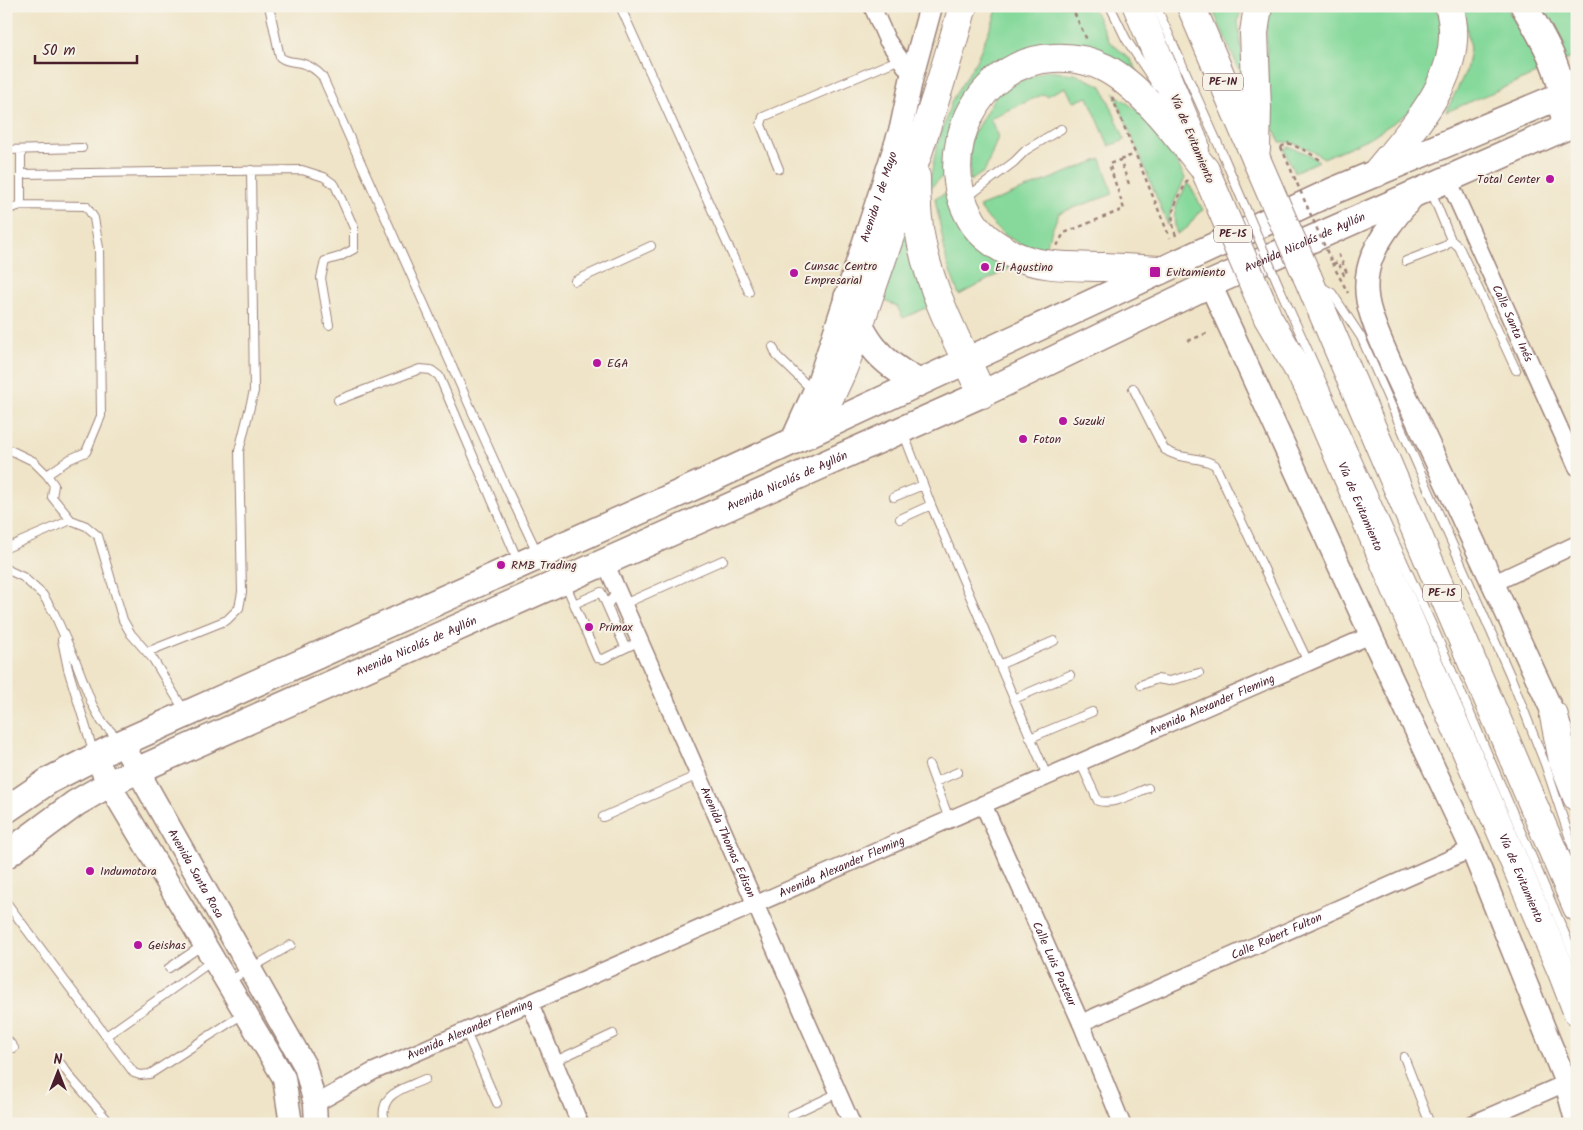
<svg xmlns="http://www.w3.org/2000/svg" width="1583" height="1130" font-family="Kalam,sans-serif">
	<style>
		.green { fill: #86d99b; stroke: #687c63 }
		.lines { fill: none; stroke-linecap: round; stroke-linejoin: round }
		.lane-casing { stroke: #9c8279; stroke-width: 10 }
		.street-casing { stroke: #9c8279; stroke-width: 19 }
		.secondary-casing { stroke: #9c8279; stroke-width: 25 }
		.primary-casing { stroke: #9c8279; stroke-width: 29 }
		.highway-casing { stroke: #9c8279; stroke-width: 30 }
		.path { stroke: #9c8279; stroke-width: 2.5; stroke-dasharray: 4 4; stroke-linecap: butt }
		.lane { stroke: #fff; stroke-width: 8 }
		.street { stroke: #fff; stroke-width: 16 }
		.secondary { stroke: #fff; stroke-width: 22 }
		.primary { stroke: #fff; stroke-width: 26 }
		.highway { stroke: #fff; stroke-width: 28 }
		.lane-bridge-casing { stroke: #9c8279; stroke-width: 10; stroke-linecap: butt }
		.highway-bridge-casing { stroke: #9c8279; stroke-width: 30; stroke-linecap: butt }
		.path-bridge { stroke: #9c8279; stroke-width: 2.5; stroke-dasharray: 4 4; stroke-linecap: butt }
		.lane-bridge { stroke: #fff; stroke-width: 8 }
		.highway-bridge { stroke: #fff; stroke-width: 28 }
		.poi-dot { fill: #b5179e; stroke: #f7f3e8; stroke-width: 2 }
		.labels { text-anchor: middle; dominant-baseline: central; stroke-width: 4; stroke-linejoin: round; paint-order: stroke }
		.shield { fill: #f7f3e8; stroke: #7e5f64; stroke-width: 1 }
		.shield-label { font-size: 11px; font-weight: bold; fill: #4a1f2b }
		.street-label { font-size: 12px; fill: #4a1f2b; stroke: #f7f3e8 }
		.poi-label { font-size: 12px; fill: #4a1f2b; stroke: #f7f3e8; text-anchor: start }
	</style>
	<rect width="100%" height="100%" fill="#f7f3e8"/>
	<filter id="ink" filterUnits="userSpaceOnUse"><feTurbulence type="fractalNoise" baseFrequency=".02" numOctaves="2"/><feDisplacementMap in="SourceGraphic" scale="10" xChannelSelector="R" yChannelSelector="G"/><feConvolveMatrix kernelMatrix="1 2 1 2 8 2 1 2 1" color-interpolation-filters="sRGB"/></filter>
	<filter id="wash" filterUnits="userSpaceOnUse"><feTurbulence type="fractalNoise" baseFrequency=".0096" numOctaves="4" result="noise"/><feDisplacementMap in="SourceGraphic" scale="20" xChannelSelector="R" yChannelSelector="G"/><feGaussianBlur stdDeviation="1.12" result="paint"/><feColorMatrix in="noise" values="0 0 0 0 0 0 0 0 0 0 0 0 0 0 0 0 0 1.4 0 .05"/><feComposite in="paint" operator="in"/></filter>
	<g filter="url(#wash)">
		<rect width="100%" height="100%" fill="#efe4c7"/>
		<!-- green -->
		<path class="green" d="M998,6H1092L1109,41L1130,59L1138,72L1134,79L1063,46L1033,47L1006,57L985,71L967,96L945,174L928,190L936,149L952,100L975,63L994,19Z
			M1211,6H1242L1238,21L1245,83Z
			M1266,6H1438L1442,28L1440,65L1421,105L1371,137L1324,158C1310,150 1296,141 1280,142L1268,117Z
			M1463,6H1506L1543,71L1446,112L1466,71L1470,49Z
			M1537,6H1577V56L1563,61Z
			M1046,71L1075,74L1102,86L1125,140L1109,146L1088,97L1073,102L1066,87L1046,96L1044,94L990,118L998,137L985,171L970,181V140L997,93L1020,81Z
			M1114,93L1139,112L1163,136L1185,178L1170,212L1168,225Z
			M1289,147L1306,153L1319,161L1294,172L1284,149Z
			M1101,159L1113,194L1059,213L1043,252C1011,242 999,234 979,207Z
			M1188,182L1203,210L1198,213L1187,228L1177,234C1170,210 1178,203 1188,182Z
			M949,192L979,247L992,258L1010,268L959,295L947,263L935,198Z
			M910,218L935,304L903,318L897,306L882,300Z"/>
	</g>
	<g filter="url(#ink)">
		<g class="lines">
			<defs>
				<path id="lane" d="M269,6L280,57C287,63 296,61 304,64C311,66 317,71 322,76L506,487L537,552
					M620,6L749,292
					M1110,6L1126,39L1157,86
					M1156,6L1223,155
					M6,150L82,148
					M21,150V205L86,206L94,218L99,248L101,416L86,452L70,459L47,475L54,485L52,497L71,520L86,526L98,536L123,620L131,634L153,659L184,710
					M779,169L761,125L763,117L900,59
					M22,174L302,170L324,177L335,185L354,228V249L339,257L325,261L321,278L329,325
					M966,198L1014,162L1026,150L1061,129
					M6,210L21,205
					M1451,240L1459,247L1516,370
					M1406,261L1445,246L1451,240L1431,191
					M575,281L651,246
					M1320,286L1332,293L1361,337L1510,675L1545,764L1577,860
					M1281,291L1436,634L1577,962
					M773,347L777,356L811,389
					M1133,388L1164,449C1180,461 1199,455 1215,465L1308,662
					M338,400L420,369L431,370L439,376L518,561
					M903,432L931,505L1047,776
					M6,448L33,461L47,475
					M894,497L923,485
					M900,519L931,505
					M6,548L71,520
					M6,569L23,577L43,595L54,613L76,662L92,704L102,722L119,740
					M566,585L597,658L603,659L640,641
					M617,591L607,606L625,647
					M574,604L601,592L607,606
					M624,604L723,560
					M62,640L68,669L94,754
					M147,652L227,620L239,608L242,592L239,451L254,391L251,170
					M999,665L1054,641
					M1141,685L1157,679L1169,681L1199,673
					M1014,699L1070,675
					M1030,738L1092,712
					M1080,762L1098,801C1115,805 1132,794 1148,788
					M929,765L949,819
					M935,782L958,772
					M603,817L698,775
					M6,902L106,1036L212,961
					M169,968L203,945
					M229,981L291,945
					M466,1032L497,1103
					M106,1036L134,1073L140,1075L150,1074L243,1014
					M6,1038L14,1048
					M1404,1057L1430,1124
					M553,1062L613,1034
					M61,1064L72,1079L111,1124
					M791,1115L838,1093
					M385,1124C377,1093 403,1089 425,1079"/>
				<g id="street">
					<path d="M872,6L887,40L912,76"/>
					<path id="s1" d="M1448,179L1577,467"/>
					<path id="s2" d="M605,562L852,1124"/>
					<path d="M1494,583L1577,544"/>
					<path id="s3" d="M983,804L1081,1023L1122,1124"/>
					<path d="M530,1003L580,1124"/>
					<path id="s4" d="M1081,1023L1472,849"/>
					<path id="s5" d="M315,1104L372,1072L1371,635"/>
					<path d="M1472,1124L1566,1083"/>
				</g>
				<g id="secondary">
					<path d="M1416,193C1386,230 1354,263 1371,314C1376,331 1384,348 1391,364L1562,732"/>
					<path d="M1210,284L1371,635L1472,849L1566,1083L1577,1124"/>
					<path id="s6" d="M794,436L818,383L901,128L912,76L931,6"/>
					<path id="s7" d="M122,743L305,1066L315,1104L316,1124"/>
					<path d="M95,756L109,784L284,1078L291,1124"/>
				</g>
				<g id="primary">
					<path d="M1524,6C1543,38 1565,74 1563,112"/>
					<path d="M847,298C865,341 877,360 918,382"/>
					<path d="M6,810L50,780L122,743L709,480L1333,191L1577,89"/>
					<path id="s8" d="M6,855L76,803L109,784L138,770L982,394L1210,284L1577,122"/>
				</g>
				<g id="highway">
					<path d="M1137,6L1195,145"/>
					<path d="M1191,6L1257,161"/>
					<path d="M1256,149L1257,108L1254,33L1258,6"/>
					<path d="M1376,173C1414,126 1469,72 1449,6"/>
					<path d="M916,177C916,200 917,222 922,245C933,297 960,346 982,394"/>
					<path d="M1160,270C1141,269 1123,268 1104,267C1075,266 1041,268 1014,255C998,247 980,236 971,219C933,155 977,61 1053,58C1071,57 1089,60 1105,68C1142,87 1179,138 1205,170"/>
					<path d="M1307,276L1577,907"/>
					<path id="s9" d="M1260,299L1268,318L1309,388L1562,972L1577,1011"/>
					<path d="M807,434C840,390 856,333 874,282C906,191 937,99 963,6"/>
					<path d="M1554,716L1563,761L1577,797"/>
				</g>
			</defs>
			<!-- lane casing -->
			<use href="#lane" class="lane-casing"/>
			<!-- street casing -->
			<use href="#street" class="street-casing"/>
			<!-- secondary casing -->
			<use href="#secondary" class="secondary-casing"/>
			<!-- primary casing -->
			<use href="#primary" class="primary-casing"/>
			<!-- highway casing -->
			<use href="#highway" class="highway-casing"/>
			<!-- path -->
			<path class="path" d="M1071,6L1087,40
				M1112,97L1170,238
				M1281,147L1288,143L1306,151L1322,161
				M1120,160L1135,154
				M1176,236C1167,210 1177,202 1188,179
				M1057,246L1064,233L1124,209L1109,164L1120,160L1129,184
				M1332,263L1348,293
				M1333,264L1338,262L1344,275L1347,273L1337,251
				M1188,341L1210,332"/>
			<!-- lane -->
			<use href="#lane" class="lane"/>
			<!-- street -->
			<use href="#street" class="street"/>
			<!-- secondary -->
			<use href="#secondary" class="secondary"/>
			<!-- primary -->
			<use href="#primary" class="primary"/>
			<!-- highway -->
			<use href="#highway" class="highway"/>
			<defs>
				<path id="lane-bridge" d="M1223,155L1281,291"/>
				<path id="highway-bridge" d="M1257,161L1307,276
					M1205,170L1260,299"/>
			</defs>
			<!-- lane-bridge casing -->
			<use href="#lane-bridge" class="lane-bridge-casing"/>
			<!-- highway-bridge casing -->
			<use href="#highway-bridge" class="highway-bridge-casing"/>
			<!-- path-bridge -->
			<path class="path-bridge" d="M1281,147L1332,263"/>
			<!-- lane-bridge -->
			<use href="#lane-bridge" class="lane-bridge"/>
			<!-- highway-bridge -->
			<use href="#highway-bridge" class="highway-bridge"/>
		</g>
	</g>
	<!-- markers -->
	<g class="poi-dot">
		<circle cx="1550" cy="179" r="5"/>
		<circle cx="985" cy="267" r="5"/>
		<rect x="1149" y="266" width="12" height="12" rx="2.5"/>
		<circle cx="794" cy="273" r="5"/>
		<circle cx="597" cy="363" r="5"/>
		<circle cx="1063" cy="421" r="5"/>
		<circle cx="1023" cy="439" r="5"/>
		<circle cx="501" cy="565" r="5"/>
		<circle cx="589" cy="627" r="5"/>
		<circle cx="90" cy="871" r="5"/>
		<circle cx="138" cy="945" r="5"/>
	</g>
	<g class="labels">
		<!-- shield labels -->
		<g class="shield">
			<rect x="1203" y="73.5" width="40" height="17" rx="4"/>
			<rect x="1214" y="225.5" width="38" height="17" rx="4"/>
			<rect x="1423" y="584.5" width="38" height="17" rx="4"/>
		</g>
		<g class="shield-label">
			<text x="1223" y="82">PE-1N</text>
			<text x="1233" y="234">PE-1S</text>
			<text x="1442" y="593">PE-1S</text>
		</g>
		<!-- street labels -->
		<g class="street-label">
			<text transform="translate(1192 139) rotate(67)">Vía de Evitamiento</text>
			<text stroke="none"><textPath href="#s6" startOffset="254">Avenida 1 de Mayo</textPath></text>
			<text stroke="none"><textPath href="#s8" startOffset="1438">Avenida Nicolás de Ayllón</textPath></text>
			<text stroke="none"><textPath href="#s1" startOffset="158">Calle Santa Inés</textPath></text>
			<text stroke="none"><textPath href="#s8" startOffset="868">Avenida Nicolás de Ayllón</textPath></text>
			<text stroke="none"><textPath href="#s9" startOffset="231">Vía de Evitamiento</textPath></text>
			<text stroke="none"><textPath href="#s8" startOffset="462">Avenida Nicolás de Ayllón</textPath></text>
			<text stroke="none"><textPath href="#s5" startOffset="982">Avenida Alexander Fleming</textPath></text>
			<text stroke="none"><textPath href="#s2" startOffset="306">Avenida Thomas Edison</textPath></text>
			<text stroke="none"><textPath href="#s5" startOffset="578">Avenida Alexander Fleming</textPath></text>
			<text stroke="none"><textPath href="#s7" startOffset="150">Avenida Santa Rosa</textPath></text>
			<text stroke="none"><textPath href="#s9" startOffset="636">Vía de Evitamiento</textPath></text>
			<text stroke="none"><textPath href="#s4" startOffset="214">Calle Robert Fulton</textPath></text>
			<text stroke="none"><textPath href="#s3" startOffset="175">Calle Luis Pasteur</textPath></text>
			<text stroke="none"><textPath href="#s5" startOffset="172">Avenida Alexander Fleming</textPath></text>
		</g>
		<!-- poi labels -->
		<g class="poi-label">
			<text x="1540" y="179" text-anchor="end">Total Center</text>
			<text x="804" y="266">Cunsac Centro<tspan x="804" dy="14">Empresarial</tspan></text>
			<text x="995" y="267">El Agustino</text>
			<text x="1166" y="272">Evitamiento</text>
			<text x="607" y="363">EGA</text>
			<text x="1073" y="421">Suzuki</text>
			<text x="1033" y="439">Foton</text>
			<text x="511" y="565">RMB Trading</text>
			<text x="599" y="627">Primax</text>
			<text x="100" y="871">Indumotora</text>
			<text x="148" y="945">Geishas</text>
		</g>
	</g>
	<!-- margin -->
	<rect width="1583" height="1130" fill="none" stroke="#f7f3e8" stroke-width="25"/>
	<!-- north arrow -->
	<g transform="translate(58 1072)" stroke="#f7f3e8" stroke-width="4" paint-order="stroke">
	<path d="M0-4L9 19L0 12L-9 19Z" fill="#4a1f2b"/>
	<text y="-8" font-size="14" font-weight="bold" text-anchor="middle" fill="#4a1f2b">N</text>
	</g>
	<!-- scale -->
	<path d="M35 55v8h102v-8" fill="none" stroke="#4a1f2b" stroke-width="2.5"/>
	<text x="42" y="55" font-size="15" fill="#4a1f2b" stroke="#f7f3e8" stroke-width="4" paint-order="stroke">50 m</text>
</svg>
